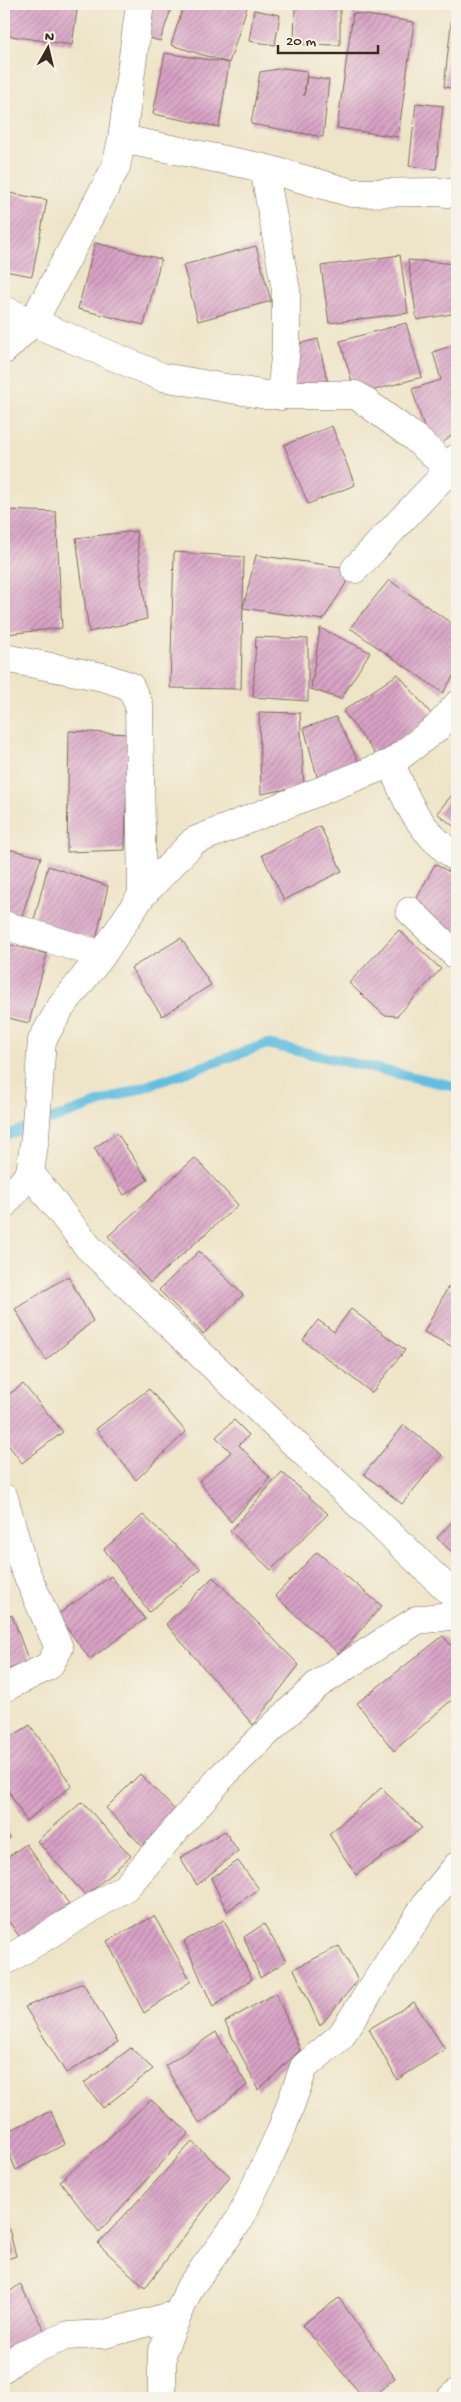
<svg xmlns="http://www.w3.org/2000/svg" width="461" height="2402" font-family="'Gochi Hand',sans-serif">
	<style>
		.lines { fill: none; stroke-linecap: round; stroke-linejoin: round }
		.stream { stroke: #63bfe1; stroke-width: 10 }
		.building { fill: url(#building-hatch) }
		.street-casing { stroke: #7a6b59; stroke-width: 29 }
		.street { stroke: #fff; stroke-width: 28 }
	</style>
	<defs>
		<pattern id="building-hatch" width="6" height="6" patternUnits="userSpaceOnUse" patternTransform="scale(1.25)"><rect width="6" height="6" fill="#d8a2c6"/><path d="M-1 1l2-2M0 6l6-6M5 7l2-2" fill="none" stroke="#b084a0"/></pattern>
	</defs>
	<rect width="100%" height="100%" fill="#f7f3e8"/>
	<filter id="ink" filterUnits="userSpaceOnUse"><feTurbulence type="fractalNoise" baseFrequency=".02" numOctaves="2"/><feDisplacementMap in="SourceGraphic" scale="10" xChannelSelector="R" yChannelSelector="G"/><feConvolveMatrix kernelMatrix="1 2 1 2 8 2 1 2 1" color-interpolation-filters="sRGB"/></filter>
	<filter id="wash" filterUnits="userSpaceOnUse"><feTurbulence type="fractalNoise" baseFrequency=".0096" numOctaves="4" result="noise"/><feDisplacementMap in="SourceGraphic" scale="20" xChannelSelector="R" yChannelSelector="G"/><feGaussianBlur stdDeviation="1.12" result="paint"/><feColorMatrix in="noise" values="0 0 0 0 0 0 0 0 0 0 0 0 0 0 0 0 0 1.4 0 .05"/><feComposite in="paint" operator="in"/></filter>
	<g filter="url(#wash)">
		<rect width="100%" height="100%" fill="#eee4c7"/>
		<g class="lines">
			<!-- stream -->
			<path class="stream" d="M4,1136L267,1044L457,1087"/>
		</g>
		<g id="blocks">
			<!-- building -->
			<path class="building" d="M4,4H78L72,45L4,35Z
				M146,4H173L160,41L136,34Z
				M184,4H248L229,63L171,45Z
				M295,5L340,6V45L294,44Z
				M254,10L280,15L275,45L249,41Z
				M353,13L414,22L398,137L337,128Z
				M452,16L457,17V89L444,87Z
				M165,53L229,63L219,127L153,114Z
				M283,68L307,71L304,96L307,77L329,80L323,137L251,124L260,72Z
				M416,103L443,106L436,169L409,166Z
				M4,192L47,200L32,276L4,271Z
				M95,243L161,259L144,325L78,309Z
				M256,246L271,301L198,321L183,265Z
				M400,255L408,313L329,323L321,266Z
				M408,260L457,264V313L417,320Z
				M406,323L422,377L356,395L340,341Z
				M318,339L328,384L297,392L286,347Z
				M457,344V430L432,453L412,389L441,380L433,352Z
				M332,426L355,485L308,504L284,445Z
				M4,510L56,512L62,628L6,634L4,608Z
				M136,531L147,619L89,632L76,538Z
				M174,552L244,557L241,689L170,688Z
				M256,555L355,569L323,620L243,608Z
				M389,580L457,627V670L443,693L350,628Z
				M320,628L370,652L341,699L311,689Z
				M256,637L308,639V701L253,697Z
				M398,674L432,715L377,756L343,711Z
				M259,712L300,713L304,786L261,794Z
				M336,717L359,762L318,780L304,728Z
				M69,731L128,734L125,850L67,852Z
				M457,789V829L437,813Z
				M320,826L342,871L284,900L262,855Z
				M4,848L41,857L20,922L4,915Z
				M435,864L457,876V935L410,911Z
				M48,866L108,886L96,940L33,924Z
				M399,930L441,969L397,1016L384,1015L349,983Z
				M181,938L211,985L162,1016L131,968Z
				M4,943L47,954L29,1023L4,1017Z
				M117,1133L148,1180L124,1195L94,1148Z
				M195,1158L238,1205L150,1283L108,1236Z
				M199,1251L243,1295L203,1334L159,1290Z
				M68,1276L93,1321L46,1360L15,1309Z
				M448,1287L457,1292V1349L424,1332Z
				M351,1309L405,1350L372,1393L303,1340L318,1320L334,1332Z
				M23,1384L63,1432L22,1463L4,1439V1398Z
				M149,1389L186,1432L136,1480L96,1429Z
				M234,1420L249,1435L239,1445L270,1478L231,1522L199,1481L231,1452L216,1437Z
				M404,1425L442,1455L402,1504L364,1474Z
				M282,1472L328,1514L271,1570L230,1531Z
				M143,1515L201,1569L149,1612L104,1549Z
				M457,1516V1557L437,1538Z
				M317,1552L382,1606L339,1654L275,1596Z
				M111,1576L145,1619L90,1659L57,1615Z
				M213,1577L299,1665L253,1725L166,1624Z
				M12,1615L29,1662L4,1671V1617Z
				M443,1636L457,1652V1695L394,1751L357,1703Z
				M30,1725L72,1786L26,1821L4,1783V1741Z
				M140,1774L179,1814L144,1848L106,1808Z
				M381,1788L422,1828L356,1875L329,1834Z
				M82,1802L131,1856L86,1896L37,1841Z
				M4,1827L10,1838L4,1842Z
				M225,1831L238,1851L197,1885L180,1858Z
				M26,1844L69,1904L21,1939L4,1915V1860Z
				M238,1861L259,1889L227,1911L211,1878Z
				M154,1916L191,1981L144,2013L107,1941Z
				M224,1920L252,1979L213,2007L184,1941Z
				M264,1924L286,1961L260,1978L244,1937Z
				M339,1946L358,1980L320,2026L294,1969Z
				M83,1983L118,2042L66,2073L25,2007Z
				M276,1993L300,2050L258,2090L225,2022Z
				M414,2002L445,2049L397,2080L369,2029Z
				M216,2032L247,2085L200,2124L165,2066Z
				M131,2048L153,2069L103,2108L84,2083Z
				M151,2100L189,2133L99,2232L60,2181Z
				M51,2111L65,2144L16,2170L4,2141V2133Z
				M192,2142L230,2176L145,2288L98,2244Z
				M4,2210L16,2256L4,2260Z
				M20,2284L47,2336L4,2359V2296Z
				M339,2298L395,2378L371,2398H364L302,2325Z"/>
		</g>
	</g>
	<g filter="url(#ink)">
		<use href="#blocks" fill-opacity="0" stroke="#7a6b59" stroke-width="1"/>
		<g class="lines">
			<defs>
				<path id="street" d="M122,139L264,168L352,193L439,192L457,194
					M264,168L286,290V347L281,396
					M4,310L162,377L266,395H356L415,438L457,476
					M4,350L33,322L116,167L122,139L140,4
					M355,569L450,469L457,458
					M4,658L103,677L130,686L139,705L142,895
					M391,763C407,804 420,832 457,858
					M410,911L457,956
					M4,925L102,955
					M30,1173L89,1248L457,1598
					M4,1204L30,1173L35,1137L42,1040L61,1007L102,955L142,895L194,841L391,763L438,727L457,705
					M4,1498L22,1563L59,1648L49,1666L4,1688
					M4,1962L126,1887L225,1773L317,1685L417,1620L457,1615
					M4,2368L21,2355L66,2336L105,2334L178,2314
					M162,2398V2352L178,2314L190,2287L240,2219L281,2131L304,2067L341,2036L426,1904L457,1866
					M451,2398L457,2393"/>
			</defs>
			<!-- street casing -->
			<use href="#street" class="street-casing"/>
			<!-- street -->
			<use href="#street" class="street"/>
		</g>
	</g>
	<!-- margin -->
	<rect width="461" height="2402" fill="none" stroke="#f7f3e8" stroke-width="20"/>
	<!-- north arrow -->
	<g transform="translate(48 48) rotate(8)" stroke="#f7f3e8" stroke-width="4" paint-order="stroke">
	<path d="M0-4L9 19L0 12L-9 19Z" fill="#3b2a1e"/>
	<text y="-8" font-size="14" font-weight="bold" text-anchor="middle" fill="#3b2a1e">N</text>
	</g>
	<!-- scale -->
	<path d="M278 45v8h100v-8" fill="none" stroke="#3b2a1e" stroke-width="2.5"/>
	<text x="286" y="45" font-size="15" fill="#3b2a1e" stroke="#f7f3e8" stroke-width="4" paint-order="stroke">20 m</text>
</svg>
